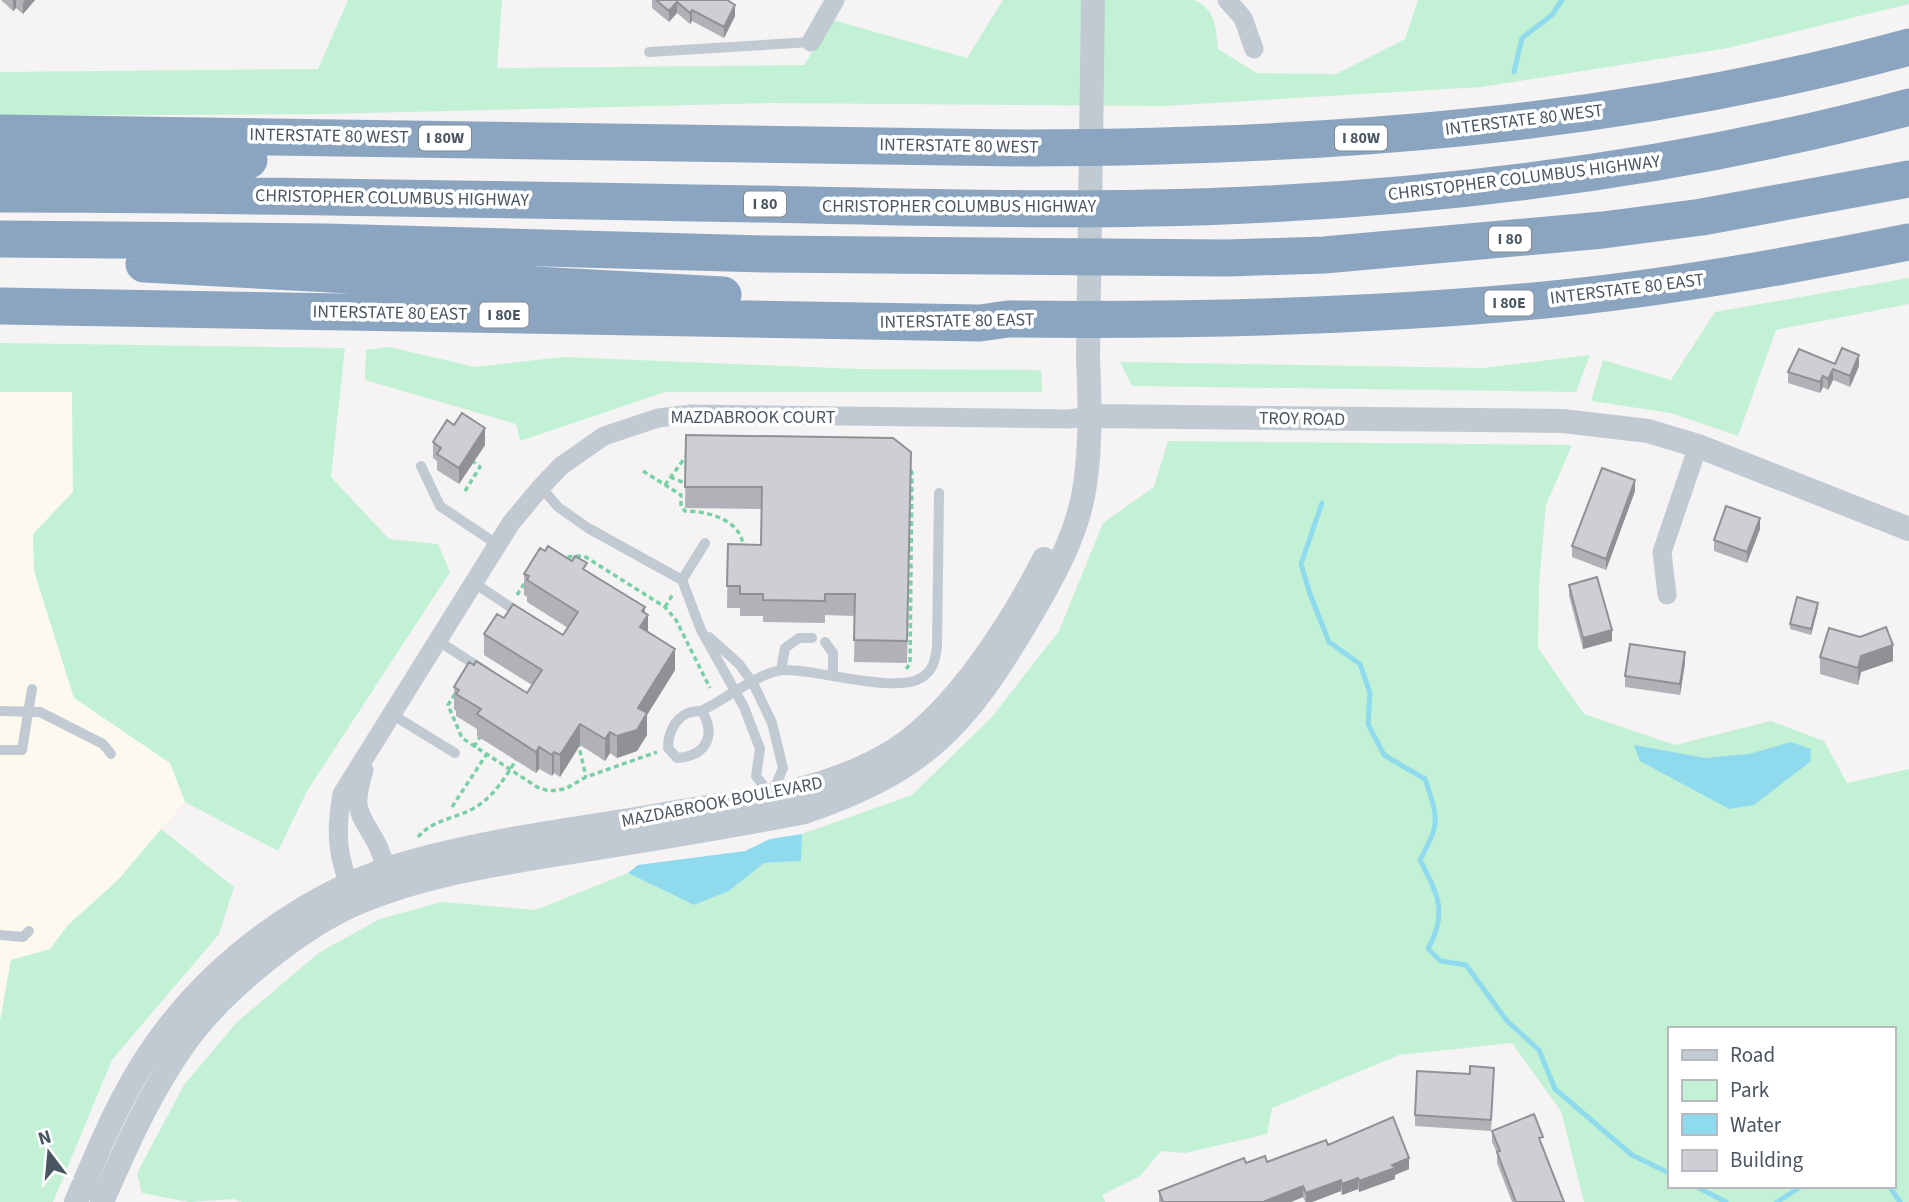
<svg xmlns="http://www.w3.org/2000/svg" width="1909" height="1202" font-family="'Source Sans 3',sans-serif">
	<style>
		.commercial { fill: #fdf9ef }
		.green { fill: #c3f1d5; fill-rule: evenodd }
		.water { fill: #90daee }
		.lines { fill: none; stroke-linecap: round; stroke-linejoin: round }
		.stream { stroke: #90daee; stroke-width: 5 }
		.path { stroke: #7ad0a6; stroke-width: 3.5; stroke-dasharray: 5 3.5; stroke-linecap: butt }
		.service { stroke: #c1cad2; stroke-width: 10 }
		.minor { stroke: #c1cad2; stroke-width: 19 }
		.tertiary { stroke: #c1cad2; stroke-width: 24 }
		.motorway { stroke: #8ba5c1; stroke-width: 37 }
		.wall { fill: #b0b2b7 }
		.shaded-wall { fill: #909195 }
		.building { fill: #cdcfd5; stroke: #909195; stroke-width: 2 }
		.labels { text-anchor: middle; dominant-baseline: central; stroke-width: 7; stroke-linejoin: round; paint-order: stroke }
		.shield { fill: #fff; stroke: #808990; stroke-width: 2 }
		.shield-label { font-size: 16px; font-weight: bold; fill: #4a5661 }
		.street-label { font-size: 18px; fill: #4a5661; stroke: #fff }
	</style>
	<rect width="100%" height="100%" fill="#f5f3f3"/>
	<!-- commercial -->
	<path class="commercial" d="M0,392H72L73,492L33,534L34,571L74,698L170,763L185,802L118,880L68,925L50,949L11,960L0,1021Z"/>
	<!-- green -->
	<path class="green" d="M348,0H502L497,68L804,65L833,20L967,58L1003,0H1194C1216,9 1216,29 1218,49L1257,73L1336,74L1405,39L1418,0H1909V4L1728,48L1481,87L1163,106L771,103L324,114L0,116V72L318,69Z
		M1909,278V304L1776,330L1738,436L1671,413L1591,401L1603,360L1671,380L1715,312Z
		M0,343L345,348L331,477L389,539L438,544L450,572L307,791L278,851L185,802L170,763L74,698L34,571L33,534L73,492L72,392H0Z
		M389,347L475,367L563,357L859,369L1041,370L1042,392H665L520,441L516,424L365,380L366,350Z
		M1590,355L1576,392L1132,386L1120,362L1483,368Z
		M1168,441L1572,445L1546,505L1539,584L1538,648L1584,714L1675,745L1771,721L1824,741L1847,783L1909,769V1202H1584L1561,1111L1512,1043L1399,1055L1272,1108L1267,1134L1185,1153L1161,1151L1139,1177L1102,1195L1105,1202H242L233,1199L189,1202L142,1193L137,1173L184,1085L237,1022L320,952L380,919L441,902L536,910L628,873L694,905L729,891L764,863L800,861L802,834L912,795L991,718L1059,631L1103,523L1154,487ZM1669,1029H1893V1186H1669Z
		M161,829L234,887L219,934L112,1060L53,1202H0V1021L11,960L50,949L68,925L118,880Z"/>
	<!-- water -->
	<path class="water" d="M1791,742L1811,749L1810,762L1754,805L1729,809L1640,761L1634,745L1705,758L1749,754Z
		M802,834L801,861L764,863L729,891L694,905L628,873L638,865L745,851L770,839Z"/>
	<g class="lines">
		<!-- stream -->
		<path class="stream" d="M1514,72L1522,38L1552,15L1562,0
			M1322,503L1301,564L1310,594L1329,642L1360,664L1370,693L1368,724L1384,755L1425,779C1439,821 1440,822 1420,860C1438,895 1448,912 1428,949L1441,961L1466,965L1507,1021L1539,1050L1555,1089L1632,1155L1669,1173
			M1695,1186L1726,1202
			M1889,1186L1900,1202
			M1777,1202L1802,1186"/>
		<!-- path -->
		<path class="path" d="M643,471L681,495V507L685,511C706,511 741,519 743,546
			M670,477L685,483
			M665,485L687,455
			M465,491L480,467L474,462
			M559,557L584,556L665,607L676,620L710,688
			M517,595L526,581
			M665,607L673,594
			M906,669L910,664L912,473L910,469
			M455,694L448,705L462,738L537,787L549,791L565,789L586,777L657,752
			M578,742L586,777
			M474,747L480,737
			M452,807L486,755
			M418,837C433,819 456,819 476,807C495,795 506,776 518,757"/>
		<!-- service -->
		<path class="service" d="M649,52L811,42
			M421,466L440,506L498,545
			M541,487L558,507L588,528L682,580L701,630L744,707L760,749L756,776L769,793
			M682,580L705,543
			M474,583L521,614
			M709,637L739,664L753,683L772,723L783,768L773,792
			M438,641L485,671
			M825,642L833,653V674
			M781,670L785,648L799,638H812
			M0,711L40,712L103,744L111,754
			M702,711C717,737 705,756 677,758L668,748C668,734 674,719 688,713C692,711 698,712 703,710C725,700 760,671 784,670C817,669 895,694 921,678C934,670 935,660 937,647L939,493
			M393,715L455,753
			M0,750H22L32,689
			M0,935L23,937L29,931"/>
		<!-- minor -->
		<path class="minor" d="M1227,0L1243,18L1254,49
			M811,42L835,0
			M1667,595L1662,552L1698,446
			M364,770C352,810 358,810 377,844C383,855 386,870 389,882
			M355,897C337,860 335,834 342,794L511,523L541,487L561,466L604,436L658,418L692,414L1069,419L1091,416"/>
		<!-- tertiary -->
		<path class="tertiary" d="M1091,416L1563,421L1648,431L1698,446L1909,529
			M76,1202C98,1151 119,1098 151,1051C211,962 310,889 413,861C499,837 589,828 676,812C753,799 830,791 896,749C956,710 1012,622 1044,559
			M102,1202C126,1147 150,1092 185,1043C222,991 302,926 360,902C424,875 493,865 560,854C642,841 724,828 805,812C927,770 966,725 1030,617C1054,576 1078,533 1085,485C1091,443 1090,401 1088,358L1093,0"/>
		<!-- motorway -->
		<path class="motorway" d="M0,133L1026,148C1325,147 1619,126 1909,47
			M0,164L249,160
			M0,194C254,194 507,200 761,204C915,207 1070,212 1224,206C1454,197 1686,167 1909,107
			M0,239L326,242L767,254L1227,258L1324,255L1603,230L1702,217L1909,179
			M144,264L723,295
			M0,306L980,323L1008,319C1194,321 1379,317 1564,298C1680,286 1795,265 1909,242"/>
	</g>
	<!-- wall -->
	<path class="wall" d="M1,0H35L23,14L16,8L13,11Z
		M652,0H727L735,16L724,38L692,21L690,24L677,13L669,22L652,8Z
		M1835,364L1859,366L1850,387L1833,380L1828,390L1823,387L1820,393L1788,383V372Z
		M686,435L911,452L907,663L854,662L855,616L825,615V623L763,622V616H740V608H727L728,544L761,545V509L685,508Z
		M433,442L485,445L459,484L437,470V461L433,458Z
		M1635,491L1606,570L1572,557V546Z
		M1760,529L1747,563L1714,551V540Z
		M587,571L645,613L648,632L675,670L647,715V735L637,751L617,758L610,753L605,761L580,745L560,777L554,773L552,776L539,769L536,773L477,736V729L456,716V711L454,709V687L527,693L532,685L484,655V634L504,618L563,635L568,628L527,602V597L524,595V574Z
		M1569,585L1612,641L1583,649L1569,596Z
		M1818,608L1811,635L1790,629V624Z
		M1860,637L1893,661L1861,672L1858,685L1820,674V657Z
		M1685,663L1680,695L1625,687V676Z
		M1470,1074L1494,1079L1491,1131L1415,1126V1115Z
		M1492,1131L1543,1148L1564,1202H1512L1497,1163V1153L1492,1142Z
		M1328,1145L1409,1169L1395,1175V1179L1359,1192L1358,1189L1342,1195L1341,1191L1312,1202H1305L1303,1197L1291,1202H1159V1191L1246,1163L1267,1162Z"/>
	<!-- shaded-wall -->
	<path class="shaded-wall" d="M13,0H16V8L13,11Z
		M25,0H35L23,14V3Z
		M677,2V13L669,22V11Z
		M735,5V16L724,38V27Z
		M692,10V21L690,24V13Z
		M1859,355V366L1850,387V376Z
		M1833,369V380L1828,390V379Z
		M1823,376V387L1820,393V382Z
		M485,428V445L459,484V468Z
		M1635,480V491L1606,570V559Z
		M1760,518V529L1747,563V552Z
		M1818,603V608L1811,635V629Z
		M645,607V620L648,615V636L640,627L642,611Z
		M1612,630V641L1583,649V638Z
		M1893,645V661L1861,672L1858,685V668L1861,656Z
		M675,649V670L647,715V735L637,751L617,758V736L638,708Z
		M1685,652V663L1680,695V684Z
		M580,724V745L560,777V755Z
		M610,732V753L605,761V739Z
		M539,747V769L536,773V752Z
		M554,752V773L552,776V755Z
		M1409,1158V1169L1395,1175V1179L1359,1192V1181L1392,1165Z
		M1358,1178V1189L1342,1195V1184Z
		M1341,1180V1191L1312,1202H1306V1193Z
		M1303,1186V1197L1291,1202H1263Z"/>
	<!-- building -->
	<path class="building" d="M656,0H727L735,5L724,27L692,10L690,13L677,2L669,11Z
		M1842,348L1859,355L1850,376L1833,369L1828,379L1823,376L1820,382L1788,372L1799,349L1835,364Z
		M462,413L485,428L459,468L437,454L441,448L433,442L447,420L454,425Z
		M686,435L893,438L911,452L907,641L854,640L855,594H825V601L763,600V594H740V586H727L728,544L761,545L762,487H685Z
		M1602,468L1635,480L1606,559L1572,546Z
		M1726,506L1760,518L1747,552L1714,540Z
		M548,546L572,561L575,556L587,563L583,569L645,607L642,611L648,615L640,627L675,649L638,708L647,713L637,730L617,736L610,732L605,739L580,724L560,755L554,752L552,755L539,747L536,752L477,714L481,709L456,694L459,690L454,687L469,662L474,665L476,661L527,693L542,670L484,634L497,614L504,618L513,604L563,635L578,612L527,580L529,576L524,574L540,548L545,551Z
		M1597,577L1612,630L1583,638L1569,585Z
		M1797,597L1818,603L1811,629L1790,624Z
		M1886,627L1893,645L1861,656L1858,668L1820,657L1829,628L1860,637Z
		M1630,644L1685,652L1680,684L1625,676Z
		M1470,1066L1494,1068L1491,1120L1415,1115L1417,1071L1470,1074Z
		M1534,1114L1543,1137L1539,1138L1564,1202H1516L1497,1152L1500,1151L1492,1131Z
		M1393,1117L1409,1158L1392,1165L1395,1168L1359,1181L1358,1178L1342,1184L1341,1180L1306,1193L1303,1186L1263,1202H1163L1159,1191L1244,1158L1246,1163L1265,1156L1267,1162L1326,1140L1328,1145Z"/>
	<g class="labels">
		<!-- shield labels -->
		<g class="shield">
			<rect x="419" y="125.5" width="52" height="25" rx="5"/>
			<rect x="1335" y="125.5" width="52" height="25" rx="5"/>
			<rect x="744" y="191.5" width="42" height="25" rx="5"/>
			<rect x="1489" y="226.5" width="42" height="25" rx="5"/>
			<rect x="1484.5" y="290.5" width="49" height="25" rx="5"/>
			<rect x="479.5" y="302.5" width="49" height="25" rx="5"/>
		</g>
		<g class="shield-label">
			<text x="445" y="138">I 80W</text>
			<text x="1361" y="138">I 80W</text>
			<text x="765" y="204">I 80</text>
			<text x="1510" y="239">I 80</text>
			<text x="1509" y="303">I 80E</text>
			<text x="504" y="315">I 80E</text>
		</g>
		<!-- street labels -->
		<g class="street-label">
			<text transform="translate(1524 120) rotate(-7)">INTERSTATE 80 WEST</text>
			<text transform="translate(329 136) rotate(1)">INTERSTATE 80 WEST</text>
			<text transform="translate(959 146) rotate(1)">INTERSTATE 80 WEST</text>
			<text transform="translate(1524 178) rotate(-7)">CHRISTOPHER COLUMBUS HIGHWAY</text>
			<text transform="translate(392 198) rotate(1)">CHRISTOPHER COLUMBUS HIGHWAY</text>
			<text x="959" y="206">CHRISTOPHER COLUMBUS HIGHWAY</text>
			<text transform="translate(1627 289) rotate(-7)">INTERSTATE 80 EAST</text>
			<text transform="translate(390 313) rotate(1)">INTERSTATE 80 EAST</text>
			<text transform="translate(957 321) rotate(-1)">INTERSTATE 80 EAST</text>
			<text x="753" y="417">MAZDABROOK COURT</text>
			<text transform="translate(1302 419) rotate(1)">TROY ROAD</text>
			<text transform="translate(722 802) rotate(-11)">MAZDABROOK BOULEVARD</text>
		</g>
	</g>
	<!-- legend -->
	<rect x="1668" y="1027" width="228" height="161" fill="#ffffff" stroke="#b7bbc0" stroke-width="2"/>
	<rect x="1682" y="1050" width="35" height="10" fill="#c1cad2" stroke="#b7bbc0" stroke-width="2"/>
	<text x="1730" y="1062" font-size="21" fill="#4a5661">Road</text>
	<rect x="1682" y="1080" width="35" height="21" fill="#c3f1d5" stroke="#b7bbc0" stroke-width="2"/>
	<text x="1730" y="1097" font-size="21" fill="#4a5661">Park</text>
	<rect x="1682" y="1114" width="35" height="21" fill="#90daee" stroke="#b7bbc0" stroke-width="2"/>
	<text x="1730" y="1132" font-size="21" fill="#4a5661">Water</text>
	<rect x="1682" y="1150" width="35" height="21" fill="#cdcfd5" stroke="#b7bbc0" stroke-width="2"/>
	<text x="1730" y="1167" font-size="21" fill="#4a5661">Building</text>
	<!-- north arrow -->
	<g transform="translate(49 1153) rotate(344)" stroke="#ffffff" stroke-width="5" paint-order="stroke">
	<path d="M0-5L12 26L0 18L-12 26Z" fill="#4a5661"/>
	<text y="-10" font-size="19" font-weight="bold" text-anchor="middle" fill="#4a5661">N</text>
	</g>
</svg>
